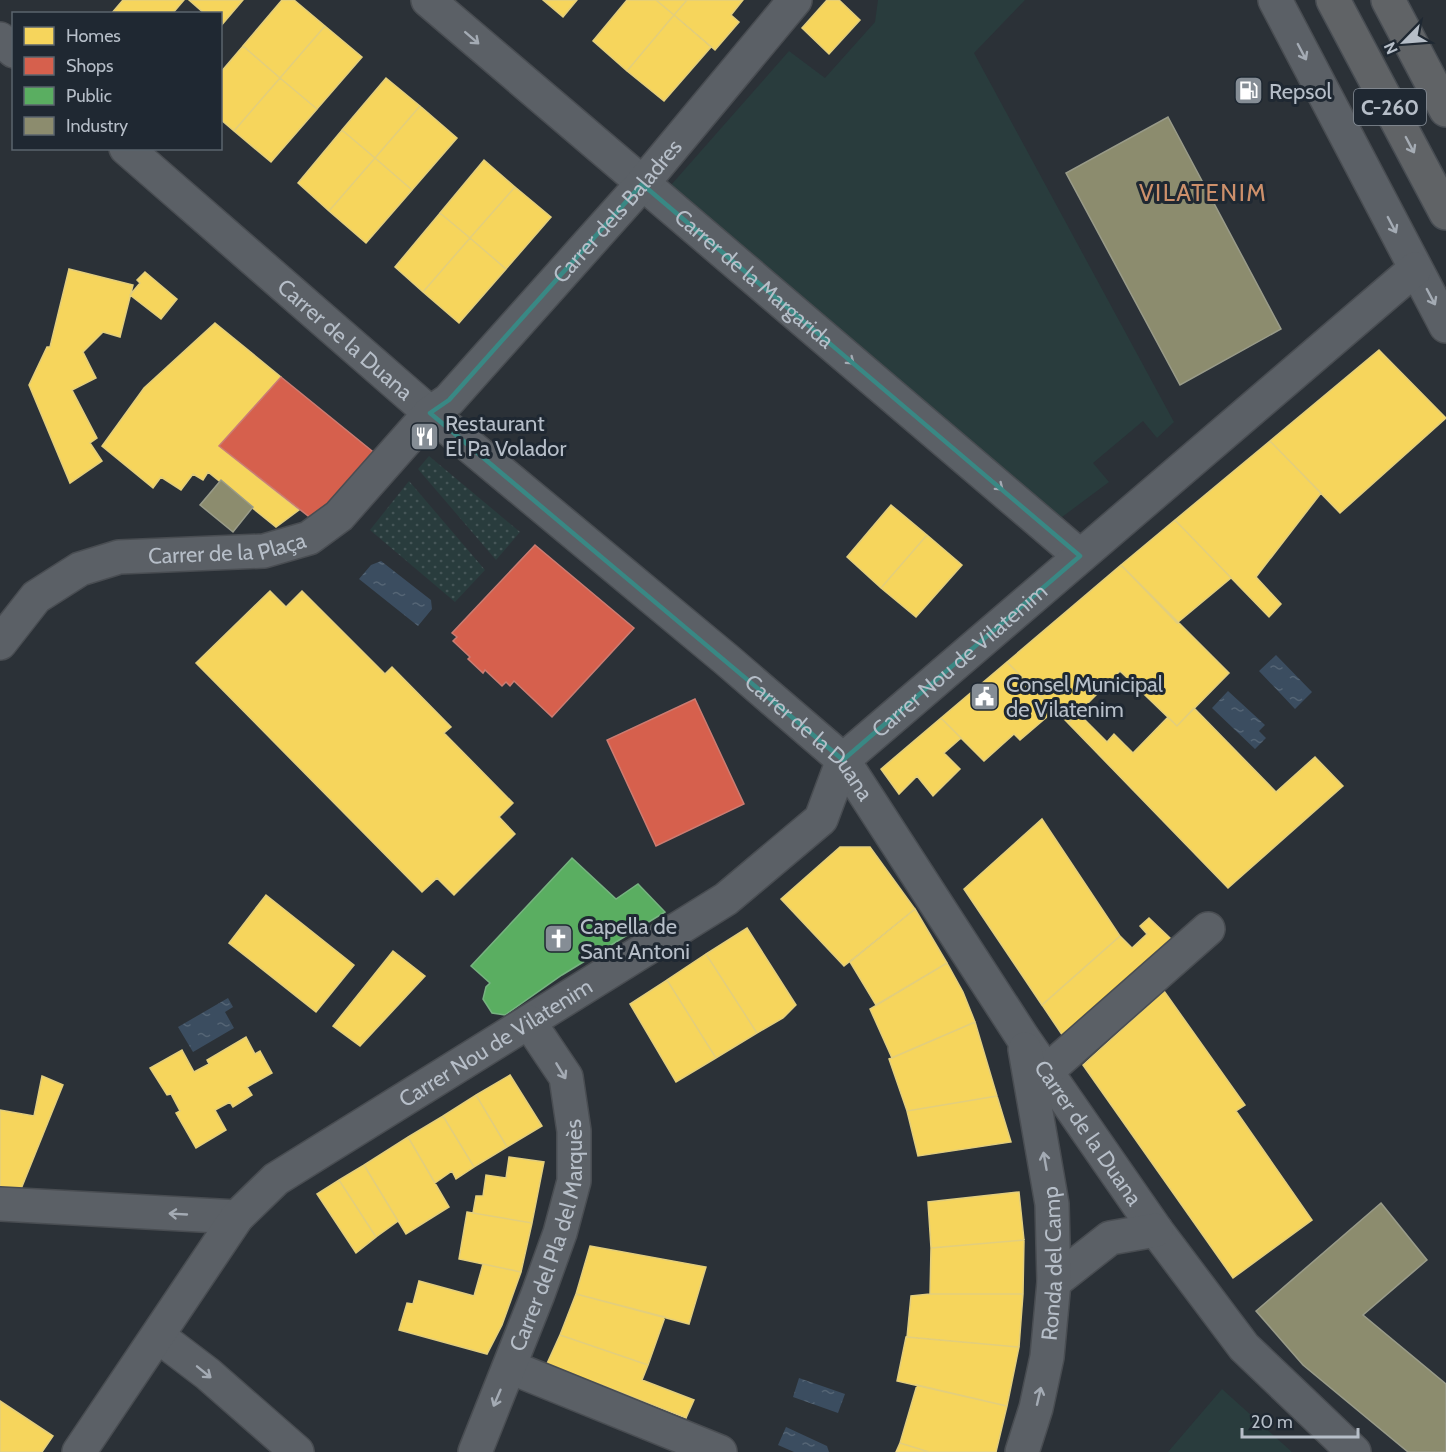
<svg xmlns="http://www.w3.org/2000/svg" width="1446" height="1452" font-family="Cabin,sans-serif">
	<style>
		.park { fill: #293c3d }
		.garden { fill: url(#garden-dots) }
		.water { fill: url(#water-ripples) }
		.homes { fill: #f6d55c; stroke: #e3ce7c; stroke-width: 1.5 }
		.shops { fill: #d6604d; stroke: #cc7c72; stroke-width: 1.5 }
		.public { fill: #5aae61; stroke: #76b380; stroke-width: 1.5 }
		.industry { fill: #8c8c6e; stroke: #999b89; stroke-width: 1.5 }
		.lines { fill: none; stroke-linecap: round; stroke-linejoin: round }
		.minor-casing { stroke: #494d52; stroke-width: 36 }
		.highway-casing { stroke: #484d53; stroke-width: 36 }
		.minor { stroke: #5b6066; stroke-width: 33 }
		.highway { stroke: #606366; stroke-width: 33 }
		.oneway { stroke: #a4abb4 }
		.oneway2 { stroke: #a5acb4 }
		.marked { fill: none; stroke: #398884; stroke-width: 4.5; stroke-linejoin: round }
		.labels { text-anchor: middle; dominant-baseline: central; stroke-width: 6; stroke-linejoin: round; paint-order: stroke }
		.shield { fill: #1f2832; stroke: #89919b; stroke-width: 1.5 }
		.shield-label { font-size: 21px; font-weight: bold; fill: #b6bec8 }
		.poi-label { font-size: 22px; fill: #b6bec8; stroke: #1f2832; text-anchor: start }
		.street-label { font-size: 22px; fill: #b6bec8; stroke: #1f2832 }
		.neighbourhood-label { font-size: 24px; letter-spacing: 1.5px; fill: #cd906b; stroke: #1f2832 }
	</style>
	<defs>
		<pattern id="garden-dots" width="8" height="8" patternUnits="userSpaceOnUse" patternTransform="scale(1.5)"><rect width="8" height="8" fill="#293c3d"/><path d="M2 2h.1M6 6h.1" fill="none" stroke="#465658" stroke-width="1.8" stroke-linecap="round"/></pattern>
		<pattern id="water-ripples" width="26" height="14" patternUnits="userSpaceOnUse" patternTransform="scale(1.5)"><rect width="26" height="14" fill="#3b4d60"/><path d="M2 4q2-2 4 0t4 0M15 11q2-2 4 0t4 0" fill="none" stroke="#556575"/></pattern>
	</defs>
	<rect width="100%" height="100%" fill="#2b3137"/>
	<!-- park -->
	<path class="park" d="M878,0H1025L974,53L1174,422L1157,438L1143,421L1093,463L1109,482L1058,520L671,185L789,51L825,78L875,22Z
		M1222,1389L1292,1452H1168Z"/>
	<!-- garden -->
	<path class="garden" d="M429,456L520,532L496,560L418,469Z
		M409,481L485,570L455,602L370,530Z"/>
	<!-- water -->
	<path class="water" d="M381,561L431,600L432,609L418,626L359,579L371,565Z
		M1276,655L1312,692L1295,709L1259,671Z
		M1228,691L1265,725L1259,731L1266,738L1255,749L1212,708Z
		M228,998L233,1007L225,1012L234,1028L193,1052L178,1027Z
		M799,1378L845,1394L838,1413L793,1397Z
		M786,1427L827,1446L829,1452H794L778,1445Z"/>
	<!-- homes -->
	<path class="homes" d="M123,0H184L172,14H111Z
		M189,0H243L220,27V14H205Z
		M282,0H294L325,26L280,78L243,46Z
		M543,0H577L563,17Z
		M627,0H656L674,15L627,71L593,41Z
		M656,0H687L674,15Z
		M687,0H743L731,15L739,22L715,50L674,15Z
		M827,0H839L860,20L829,54L802,28Z
		M674,15L711,47L664,101L627,71Z
		M325,26L362,57L317,109L280,78Z
		M243,46L280,78L234,131L220,119V73Z
		M280,78L317,109L271,162L234,131Z
		M386,78L420,106L375,158L342,130Z
		M420,106L457,138L412,190L375,158Z
		M342,130L375,158L329,211L298,183Z
		M375,158L412,190L366,243L329,211Z
		M484,160L515,187L470,238L440,213Z
		M515,187L551,217L506,269L470,238Z
		M440,213L470,238L423,292L395,267Z
		M470,238L506,269L459,323L423,292Z
		M69,269L133,285L120,337L103,332L83,352L96,378L72,390L97,438L90,443L102,461L70,483L29,385L47,347H50Z
		M145,272L177,299L161,319L130,295L140,283L137,280Z
		M215,323L281,377L219,446L299,510L276,527L208,472L203,480L193,474L181,490L161,477L153,488L102,446L144,388Z
		M1379,350L1446,418L1340,513L1270,441Z
		M1270,441L1321,493L1256,577L1281,604L1269,617L1175,520Z
		M891,505L927,535L881,588L847,557Z
		M1175,520L1231,578L1177,623L1121,565Z
		M927,535L962,565L916,617L881,588Z
		M1121,565L1229,673L1177,726L1120,671L1068,723L1007,662Z
		M270,591L286,607L302,591L385,674L392,667L451,727L444,733L513,803L499,817L515,834L454,895L437,878L422,892L196,663Z
		M1007,662L1055,710L1020,740L1014,734L984,761L941,718Z
		M1194,708L1276,792L1315,757L1343,786L1228,888L1068,723L1078,713L1107,742L1114,734L1133,753L1168,717L1177,726Z
		M941,718L961,738L944,753L960,769L933,796L917,776L899,794L881,769Z
		M1042,819L1120,936L1042,1005L964,889Z
		M840,847H870L915,909L844,966L781,899Z
		M266,895L354,965L316,1012L229,943Z
		M915,909L947,963L876,1005L850,962Z
		M1149,918L1171,939L1063,1036L1042,1005L1120,936L1132,948L1147,934L1140,926Z
		M747,928L796,1005L783,1018L757,1033L706,954Z
		M393,951L425,976L360,1046L333,1026Z
		M706,954L757,1033L716,1058L667,980Z
		M947,963L963,992L975,1022L892,1058L870,1009Z
		M667,980L716,1058L676,1082L630,1004Z
		M1164,991L1245,1105L1236,1111L1312,1220L1233,1278L1083,1065Z
		M975,1022L997,1096L907,1111L889,1059Z
		M246,1037L255,1054L260,1051L272,1073L247,1087L252,1095L233,1107L230,1102L215,1110L226,1130L196,1148L176,1113L180,1111L171,1094L167,1095L150,1068L182,1050L194,1072L209,1064L207,1060Z
		M510,1075L542,1126L507,1147L476,1095Z
		M42,1076L63,1085L15,1204L0,1201V1110L34,1116Z
		M476,1095L507,1147L474,1167L443,1116Z
		M997,1096L1011,1142L918,1156L907,1111Z
		M443,1116L474,1167L456,1179L452,1171L435,1183L408,1137Z
		M408,1137L449,1207L406,1234L364,1165Z
		M509,1157L544,1162L532,1223L473,1213L476,1196H483L486,1175L506,1178Z
		M364,1165L398,1221L376,1237L339,1180Z
		M339,1180L376,1237L356,1253L317,1194Z
		M1019,1192L1024,1240L931,1248L928,1202Z
		M467,1212L532,1223L521,1272L459,1259Z
		M1024,1240L1023,1294H930L931,1248Z
		M590,1246L706,1267L689,1324L576,1294Z
		M483,1264L521,1272L502,1325L487,1354L399,1330L407,1303L413,1304L419,1281L474,1296Z
		M576,1294L665,1317L648,1365L560,1335Z
		M930,1294H1023L1019,1347L907,1337L911,1296Z
		M560,1335L648,1365L642,1380L694,1400L686,1418L599,1384L545,1368Z
		M906,1337L1019,1347L1007,1406L897,1381Z
		M917,1385L1007,1406L996,1452H929L900,1443Z
		M0,1401L53,1436L42,1452H0Z
		M900,1443L929,1452H896Z"/>
	<!-- shops -->
	<path class="shops" d="M281,377L377,455L312,519L219,446Z
		M535,545L634,628L552,717L514,681L510,686L506,682L502,686L485,670L483,673L468,659L470,657L453,641L457,637L452,633Z
		M695,699L744,804L656,846L607,740Z"/>
	<!-- public -->
	<path class="public" d="M572,858L616,899L638,884L665,912L562,975L505,1015L492,1013L483,999L486,987L490,983L471,966Z"/>
	<!-- industry -->
	<path class="industry" d="M1168,117L1281,329L1180,385L1066,173Z
		M221,480L253,507L233,532L200,505Z
		M1381,1203L1427,1260L1363,1315L1446,1384V1452H1408L1303,1365L1256,1311Z"/>
	<g class="lines">
		<defs>
			<g id="minor">
				<path id="s1" d="M428,0L1080,556"/>
				<path d="M1275,0L1446,326"/>
				<path d="M0,39L14,51"/>
				<path id="s2" d="M126,148L430,413L727,660L843,760L1023,1038L1156,1230L1244,1347L1354,1452"/>
				<path id="s3" d="M0,643L36,597L80,569L119,557L264,551L309,538L339,516L430,413L449,400L642,184L795,0"/>
				<path d="M1046,1072L1208,929"/>
				<path d="M0,1204L237,1217"/>
				<path d="M1054,1282L1110,1238L1156,1230"/>
				<path d="M158,1336L208,1374L297,1452"/>
				<path d="M510,1367L720,1452"/>
				<path id="s4" d="M79,1452L237,1217L276,1179L726,899L821,819L843,760L1415,269"/>
				<path id="s5" d="M475,1452L538,1294L560,1233L574,1181V1131L566,1077L529,1022"/>
				<path id="s6" d="M1022,1452L1036,1408L1047,1357L1054,1282L1052,1204L1025,1049"/>
			</g>
			<path id="highway" d="M1333,0L1446,213
				M1388,0L1446,110"/>
		</defs>
		<!-- minor casing -->
		<use href="#minor" class="minor-casing"/>
		<!-- highway casing -->
		<use href="#highway" class="highway-casing"/>
		<!-- minor -->
		<use href="#minor" class="minor"/>
		<!-- highway -->
		<use href="#highway" class="highway"/>
	</g>
	<!-- one-way arrows -->
	<defs><path id="oneway-shaft" d="M-6 0H5M1.5-3L5.5 0L1.5 3" fill="none" stroke-width="1.6" stroke-linecap="round" stroke-linejoin="round" transform="scale(1.5)"/></defs>
	<g class="oneway">
		<use href="#oneway-shaft" transform="translate(472 38) rotate(41)"/>
		<use href="#oneway-shaft" transform="translate(1302 52) rotate(62)"/>
		<use href="#oneway-shaft" transform="translate(1392 225) rotate(62)"/>
		<use href="#oneway-shaft" transform="translate(1431 297) rotate(62)"/>
		<use href="#oneway-shaft" transform="translate(847 358) rotate(40)"/>
		<use href="#oneway-shaft" transform="translate(996 484) rotate(40)"/>
		<use href="#oneway-shaft" transform="translate(561 1071) rotate(59)"/>
		<use href="#oneway-shaft" transform="translate(1045 1161) rotate(-100)"/>
		<use href="#oneway-shaft" transform="translate(178 1214) rotate(-177)"/>
		<use href="#oneway-shaft" transform="translate(204 1372) rotate(39)"/>
		<use href="#oneway-shaft" transform="translate(1039 1396) rotate(-77)"/>
		<use href="#oneway-shaft" transform="translate(497 1398) rotate(113)"/>
	</g>
	<use class="oneway2" href="#oneway-shaft" transform="translate(1410 145) rotate(62)"/>
	<!-- marked area -->
	<path class="marked" d="M642,184L1080,556L843,760L430,413L449,400Z"/>
	<!-- icons -->
	<defs>
		<symbol id="fuel-square" viewBox="-11 -11 22 22"><rect x="-9" y="-9" width="18" height="18" rx="4" fill="#858d95" stroke="#1f2832"/><path d="M-5.5-6h7V0h2V4h1.3V-2.5L3-4.5l.8-.8L6-3V5H2.5V1h-1V6h-7ZM-4.2-4.7v3.2H.2V-4.7Z" fill="#fff"/></symbol>
		<symbol id="restaurant-square" viewBox="-11 -11 22 22"><rect x="-9" y="-9" width="18" height="18" rx="4" fill="#858d95" stroke="#1f2832"/><path d="M-5-6h1v4h1v-4h1v4h1v-4h1v5L-1.5 .5V6h-2V.5L-5-1ZM5-6V6H3V1.5H1.5Q1.5-4 5-6Z" fill="#fff"/></symbol>
		<symbol id="civic-square" viewBox="-11 -11 22 22"><rect x="-9" y="-9" width="18" height="18" rx="4" fill="#858d95" stroke="#1f2832"/><path d="M-.6-6.5H3V-4.5H.6V-3L4-1V1h2V6H-6V1h2V-1L-.6-3ZM-1.2 2.5V6h2.4V2.5Z" fill="#fff"/></symbol>
		<symbol id="church-square" viewBox="-11 -11 22 22"><rect x="-9" y="-9" width="18" height="18" rx="4" fill="#858d95" stroke="#1f2832"/><path d="M-1.2-6h2.4v3.5h3.3v2.4h-3.3V6h-2.4V-.1h-3.3v-2.4h3.3Z" fill="#fff"/></symbol>
	</defs>
	<g fill-rule="evenodd">
		<use href="#fuel-square" x="1232" y="74" width="33" height="33"/>
		<use href="#restaurant-square" x="408" y="420" width="33" height="33"/>
		<use href="#civic-square" x="968" y="680" width="33" height="33"/>
		<use href="#church-square" x="542" y="922" width="33" height="33"/>
	</g>
	<g class="labels">
		<!-- shield labels -->
		<rect class="shield" x="1354" y="89" width="72" height="36" rx="4.5"/>
		<g class="shield-label">
			<text x="1390" y="107">C-260</text>
		</g>
		<!-- poi labels -->
		<g class="poi-label">
			<text x="1269" y="91">Repsol</text>
			<text x="445" y="423">Restaurant<tspan x="445" dy="25">El Pa Volador</tspan></text>
			<text x="1006" y="684">Consel Municipal<tspan x="1006" dy="25">de Vilatenim</tspan></text>
			<text x="580" y="926">Capella de<tspan x="580" dy="25">Sant Antoni</tspan></text>
		</g>
		<!-- street labels -->
		<g class="street-label">
			<text stroke="none"><textPath href="#s3" startOffset="794">Carrer dels Baladres</textPath></text>
			<text stroke="none"><textPath href="#s1" startOffset="429">Carrer de la Margarida</textPath></text>
			<text stroke="none"><textPath href="#s2" startOffset="291">Carrer de la Duana</textPath></text>
			<text stroke="none"><textPath href="#s3" startOffset="260">Carrer de la Plaça</textPath></text>
			<text stroke="none"><textPath href="#s4" startOffset="1208">Carrer Nou de Vilatenim</textPath></text>
			<text stroke="none"><textPath href="#s2" startOffset="903">Carrer de la Duana</textPath></text>
			<text stroke="none"><textPath href="#s4" startOffset="596">Carrer Nou de Vilatenim</textPath></text>
			<text stroke="none"><textPath href="#s2" startOffset="1389">Carrer de la Duana</textPath></text>
			<text stroke="none"><textPath href="#s5" startOffset="230">Carrer del Pla del Marquès</textPath></text>
			<text stroke="none"><textPath href="#s6" startOffset="192">Ronda del Camp</textPath></text>
		</g>
		<!-- neighbourhood labels -->
		<g class="neighbourhood-label">
			<text x="1203" y="192">VILATENIM</text>
		</g>
	</g>
	<!-- legend -->
	<rect x="12" y="12" width="210" height="138" fill="#1f2832" stroke="#5b646e" stroke-width="1.5"/>
	<rect x="24" y="27" width="30" height="18" fill="#f6d55c" stroke="#5b646e" stroke-width="1.5"/>
	<text x="66" y="42" font-size="18" fill="#b6bec8">Homes</text>
	<rect x="24" y="57" width="30" height="18" fill="#d6604d" stroke="#5b646e" stroke-width="1.5"/>
	<text x="66" y="72" font-size="18" fill="#b6bec8">Shops</text>
	<rect x="24" y="87" width="30" height="18" fill="#5aae61" stroke="#5b646e" stroke-width="1.5"/>
	<text x="66" y="102" font-size="18" fill="#b6bec8">Public</text>
	<rect x="24" y="117" width="30" height="18" fill="#8c8c6e" stroke="#5b646e" stroke-width="1.5"/>
	<text x="66" y="132" font-size="18" fill="#b6bec8">Industry</text>
	<!-- north arrow -->
	<g transform="translate(1404 42) rotate(245)" stroke="#1f2832" stroke-width="4.5" paint-order="stroke">
	<path d="M0-4.5L10 22L0 15L-10 22Z" fill="#b6bec8"/>
	<text y="-9" font-size="16" font-weight="bold" text-anchor="middle" fill="#b6bec8">N</text>
	</g>
	<!-- scale -->
	<path d="M1242 1428v9h116v-9" fill="none" stroke="#b6bec8" stroke-width="3"/>
	<text x="1251" y="1428" font-size="18" fill="#b6bec8" stroke="#1f2832" stroke-width="4.5" paint-order="stroke">20 m</text>
</svg>
